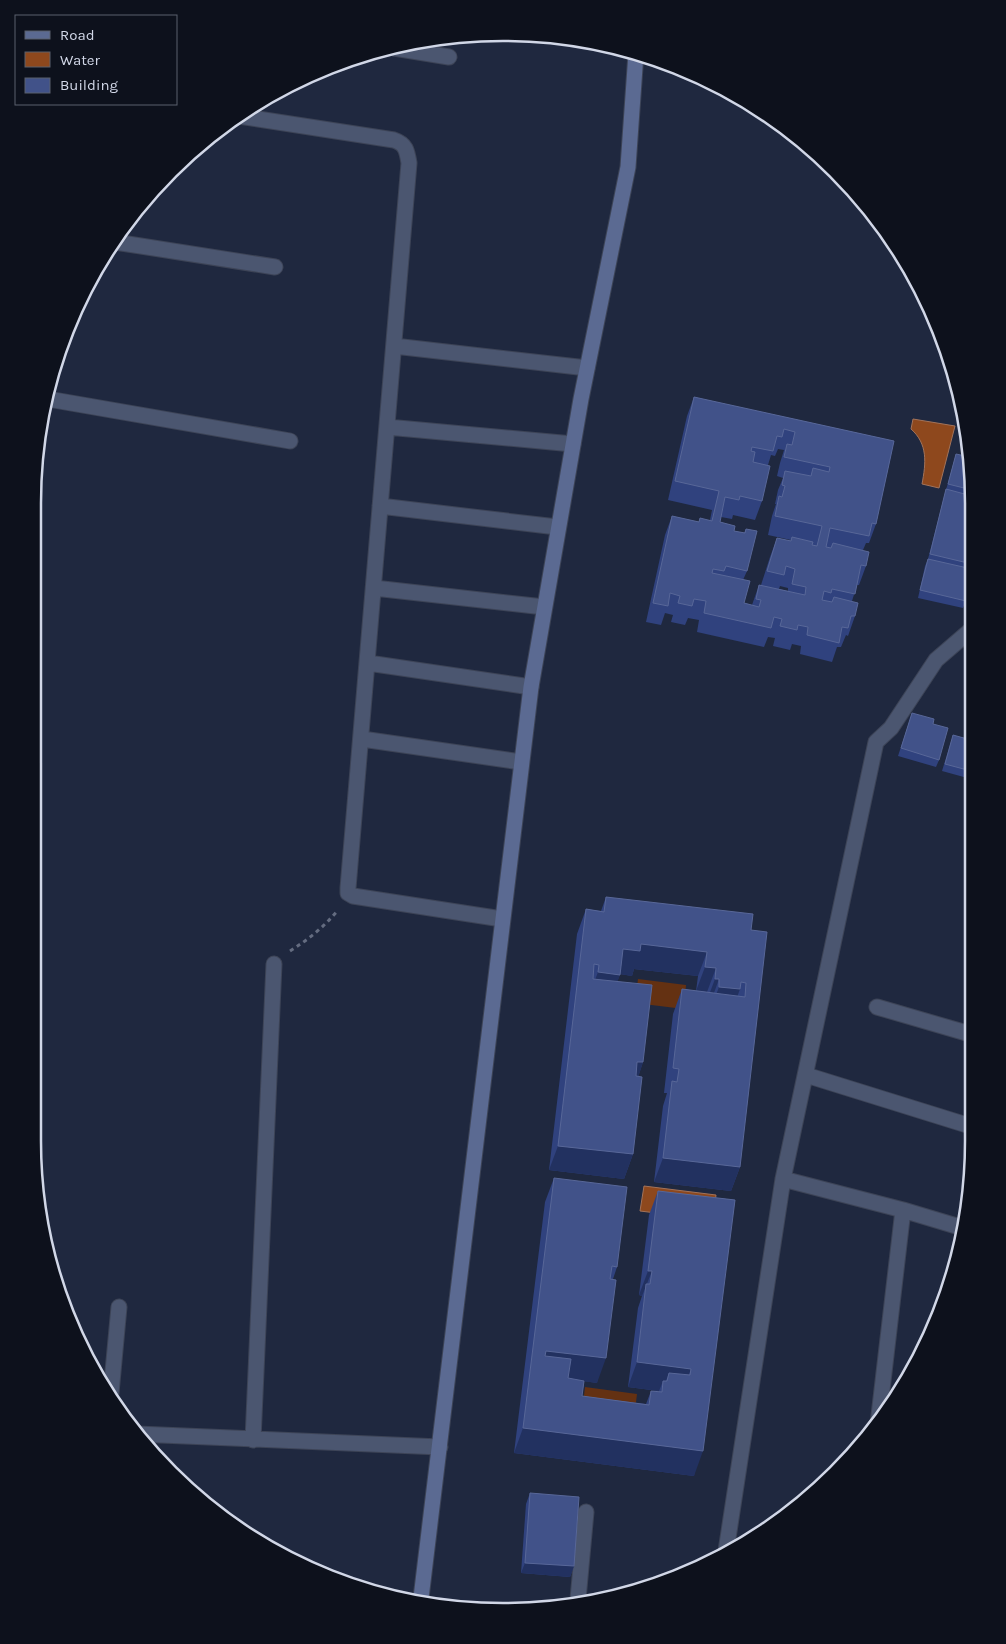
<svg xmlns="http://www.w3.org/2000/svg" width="1006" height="1644" font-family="Karla,sans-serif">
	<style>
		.green { fill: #643112 }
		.water { fill: #8e481d; stroke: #a2735a }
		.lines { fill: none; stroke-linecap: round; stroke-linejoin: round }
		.street-casing { stroke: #3d4457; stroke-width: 17 }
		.secondary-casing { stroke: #3d4457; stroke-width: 17 }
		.path { stroke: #646c80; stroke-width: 3; stroke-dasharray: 4 4; stroke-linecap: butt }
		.street { stroke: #4b5670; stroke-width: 15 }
		.secondary { stroke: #5b6a92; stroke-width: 15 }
		.wall { fill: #30427e; fill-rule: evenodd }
		.shaded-wall { fill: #223160 }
		.building { fill: #415289; stroke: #586798; fill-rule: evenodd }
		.rim { fill: none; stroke: #d1d7e7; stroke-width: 2.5 }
	</style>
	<rect width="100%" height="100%" fill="#1f283f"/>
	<!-- green -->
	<path class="green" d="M638,979L686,985L684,1009L635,1003Z
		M585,1387L637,1394L634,1419L582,1413Z"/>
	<!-- water -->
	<path class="water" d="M913,419L955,426L939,488L922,484C926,463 928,444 911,429Z
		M644,1186L716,1195L713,1220L640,1211Z"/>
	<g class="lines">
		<defs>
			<path id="street" d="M394,48L449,57
				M239,116L394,140C406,144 407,151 409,163L348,888V893L353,896L502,919
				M115,242L275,267
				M394,346L587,368
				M48,399L290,441
				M387,427L573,444
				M380,506L557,527
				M374,588L544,607
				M368,663L531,687
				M362,739L521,762
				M877,1007L970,1034
				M806,1075L970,1126
				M783,1179L903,1210L963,1228
				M111,1393L119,1307
				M878,1424L903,1210
				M137,1434L440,1447
				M253,1440L274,964
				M726,1551L783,1179L876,742L891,728L936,660L972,629
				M578,1599L586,1512"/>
			<path id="secondary" d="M421,1598L531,687L581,399L628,167L636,53"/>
		</defs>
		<!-- street casing -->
		<use href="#street" class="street-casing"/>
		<!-- secondary casing -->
		<use href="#secondary" class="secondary-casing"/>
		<!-- path -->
		<path class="path" d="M290,951C309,939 324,927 338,910"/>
		<!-- street -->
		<use href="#street" class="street"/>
		<!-- secondary -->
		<use href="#secondary" class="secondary"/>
	</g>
	<!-- wall -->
	<path class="wall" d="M694,397L894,441L876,524L869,543H866L863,550L866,566L859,585H857L852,601L855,616L848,636L846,635L841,647H837L832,662L800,654L801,646L792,644L790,650L773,646L775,638L768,637L764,647L697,632L699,620L688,618L685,625L671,622L673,615L665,613L661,625L646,622L665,535L672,516L699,522L710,520L712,510L668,500L687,416ZM778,449L784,450L780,463L777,476L783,478L778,490L775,504H776L772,516L768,535L791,540L790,541L777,538L770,557L761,585H759L752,605L744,603L743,580L747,571L746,529L744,533L734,531L720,522L721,517L732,519L733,515L755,520L762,501L768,465L771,455L775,456ZM780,586L788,588V591L779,589Z
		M956,454L972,472V574L966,601L963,608L918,598L925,566L928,559L944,497Z
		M912,713L939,760L936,767L898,756Z
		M953,735L971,740V779L942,771Z
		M606,897L751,930L740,1167L731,1191L654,1182L663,1106L667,1093H664L673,1014L682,989L696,991L698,976L634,969L632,976L620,974L617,982L643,1062L638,1077L633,1154L624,1179L549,1170L577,934L586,909L601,911Z
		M554,1178L617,1267L613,1279L597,1383L584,1381L582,1396L646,1404L651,1391L659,1392V1391L628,1387L638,1308L642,1296L639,1295L649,1215L658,1191L735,1200L694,1476L514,1453L545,1202Z
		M530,1493L574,1566L570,1577L521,1573L526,1504Z"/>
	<!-- shaded-wall -->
	<path class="shaded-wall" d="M641,944L707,952L698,976L634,969L632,976L614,973L623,949Z
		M705,967L716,968L707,992L696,991Z
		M598,972L620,975L611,999L589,996Z
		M715,979H719L710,1004L706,1003Z
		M719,987L740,989L731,1014L710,1011Z
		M637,1062H643L635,1087Z
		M558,1146L633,1154L624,1179L549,1170Z
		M663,1158L740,1167L731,1191L654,1182Z
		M648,1271H652L642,1296L639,1295Z
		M546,1351L606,1358L597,1383L537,1375Z
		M637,1362L691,1369L682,1393L667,1381L669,1373L662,1391L663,1381L659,1391L628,1387Z
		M523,1428L703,1451L694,1476L514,1453Z
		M525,1563L574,1566L570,1577L521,1573Z"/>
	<!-- building -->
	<path class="building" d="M694,397L894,441L876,524L872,523L869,536L830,528L826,547L831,548L833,543L869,552L866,566L861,565L855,594L832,589L831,593L824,591L822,600L832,602L834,597L858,603L855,616H851L848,628L842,627L839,643L807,635L808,627L798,625L797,630L780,626L782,619L774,617L771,628L704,613L706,601L694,599L692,606L678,603L680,596L670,593L668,606L653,603L672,516L699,522L700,518L712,521L719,491L675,481ZM784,429L795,432L792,445L787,444L784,457L830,467L829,472L813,468L811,476L785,471L782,485L785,486L782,497L779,496L775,516L822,526L817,546L812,545L813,542L792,537L791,541L777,538L767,571L784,575L786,566L795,569L792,584L806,587L805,595L759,585L756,599L761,600L759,607L744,603L750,581L712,573L713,569L724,571L726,566L747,571L757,531L746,529L745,533L734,531L735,526L720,522L725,497L739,500L740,496L762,501L770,466L753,462L755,452L751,451L752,447L773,451L777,436L782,437Z
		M956,454L970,457L972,472V490L948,484Z
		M946,489L972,496V564L930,554Z
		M928,559L972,569V574L966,601L920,590Z
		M912,713L934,719L933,724L948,728L939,760L901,748Z
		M953,735L971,740V771L945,764Z
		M606,897L753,914L751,930L767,932L740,1167L663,1158L672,1081L677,1082L679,1069L673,1068L682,989L745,997L746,983L741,982L740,989L719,987V979H715L716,968L705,967L707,952L641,944L640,951L623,949L620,975L598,972L599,965L594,964L593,979L652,985L643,1062H637L636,1076L642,1077L633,1154L558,1146L586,909L604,912Z
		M554,1178L627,1187L617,1267L612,1266L610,1279L616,1280L606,1358L546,1351L545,1356L571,1359L568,1378L584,1381L582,1396L649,1405L651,1391L662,1392L663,1381H667L669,1373L690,1375L691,1369L637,1362L646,1284H650L652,1271H648L658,1191L735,1200L703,1451L523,1428Z
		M530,1493L579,1497L574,1566L525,1563Z"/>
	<!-- crop -->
	<path d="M0 0H1006V1644H0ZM503 41H503A462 462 0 0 1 965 503V1141A462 462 0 0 1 503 1603H503A462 462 0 0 1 41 1141V503A462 462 0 0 1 503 41Z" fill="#0d111c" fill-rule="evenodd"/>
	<path class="rim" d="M503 41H503A462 462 0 0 1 965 503V1141A462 462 0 0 1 503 1603H503A462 462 0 0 1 41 1141V503A462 462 0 0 1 503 41Z"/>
	<!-- legend -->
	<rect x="15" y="15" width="162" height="90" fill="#0d111c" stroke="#5b606d"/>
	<rect x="25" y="31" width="25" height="8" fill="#5b6a92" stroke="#5b606d"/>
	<text x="60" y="40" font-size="15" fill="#d1d7e7">Road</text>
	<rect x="25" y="52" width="25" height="15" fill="#8e481d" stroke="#5b606d"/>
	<text x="60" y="65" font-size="15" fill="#d1d7e7">Water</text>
	<rect x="25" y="78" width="25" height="15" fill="#415289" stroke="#5b606d"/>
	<text x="60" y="90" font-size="15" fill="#d1d7e7">Building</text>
</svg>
